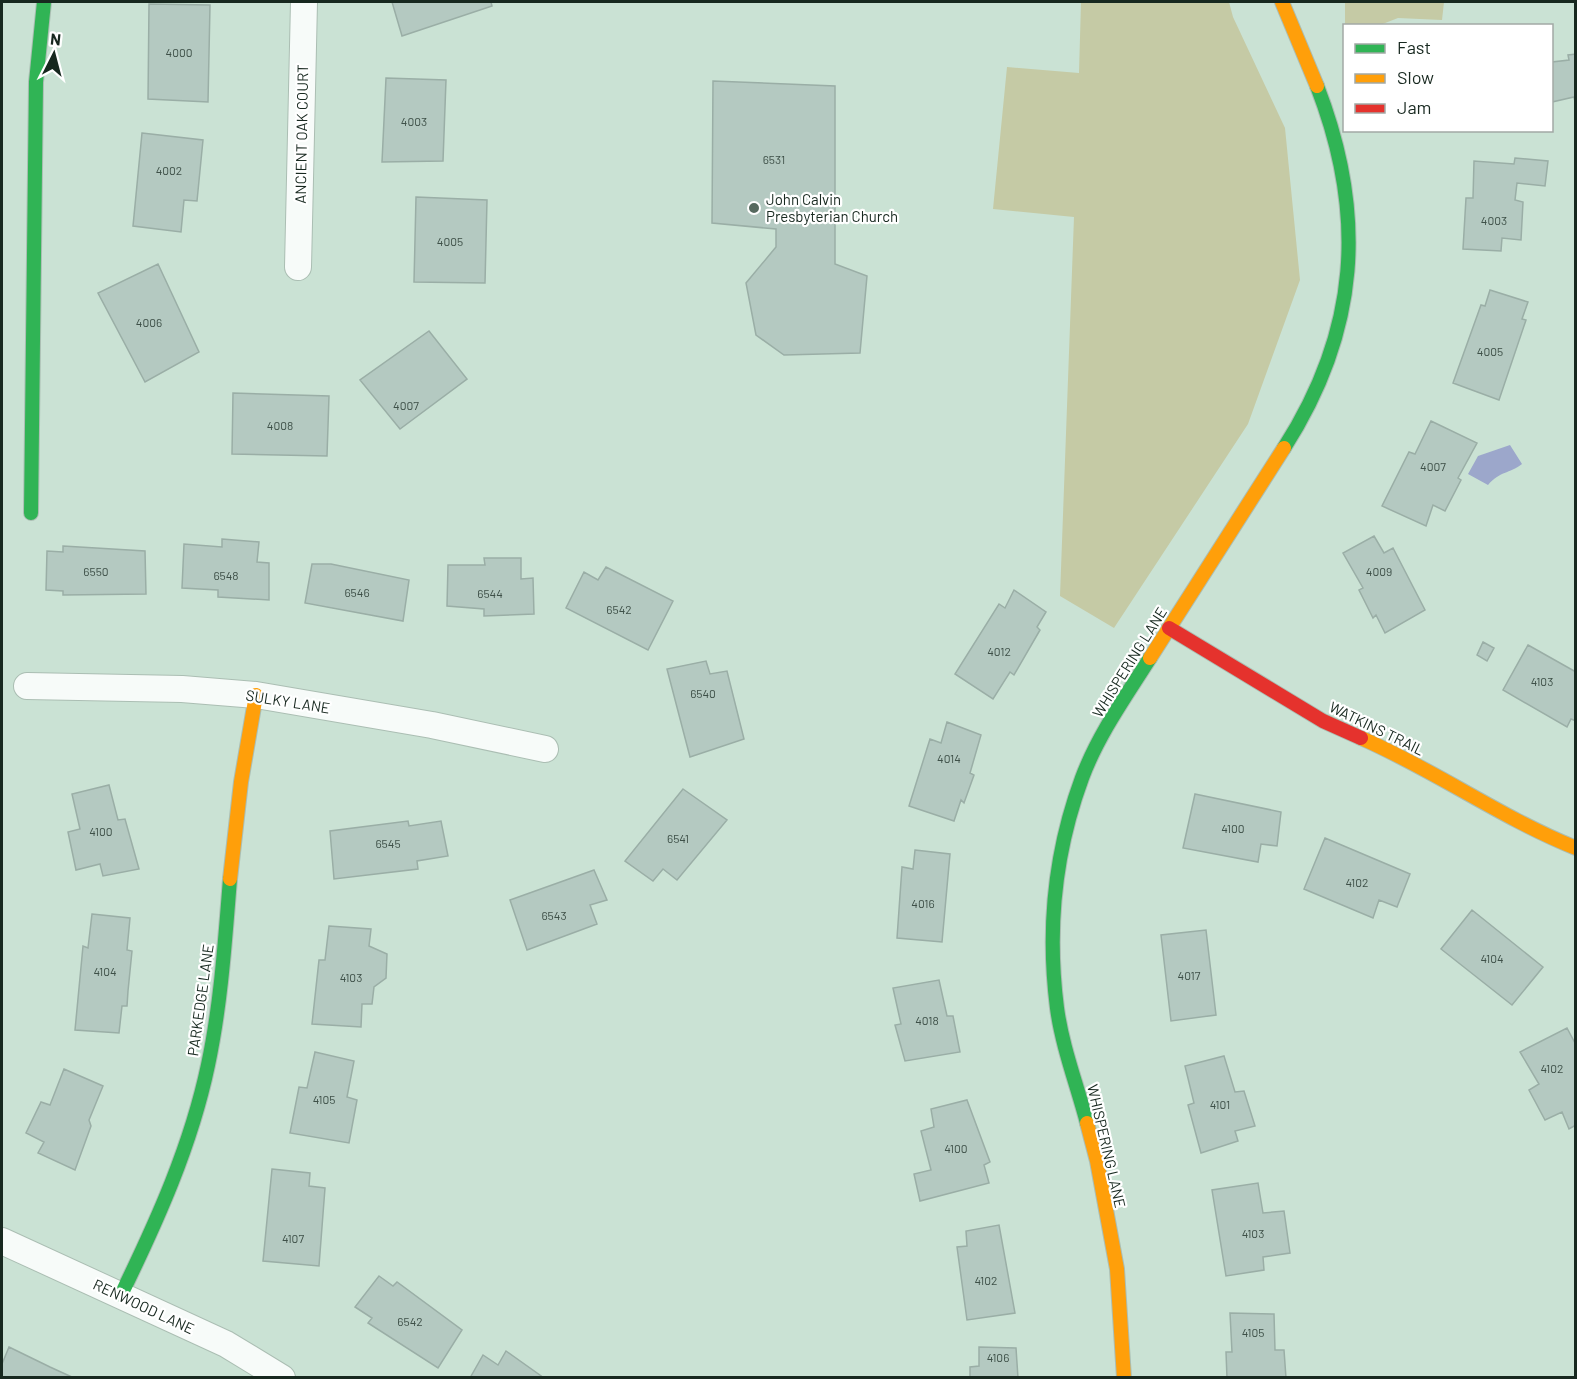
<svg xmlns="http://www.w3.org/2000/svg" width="1577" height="1379" font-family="Barlow,sans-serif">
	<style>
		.green { fill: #c5caa5 }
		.water { fill: #9ca7cb }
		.building { fill: #b4c9c1; stroke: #9aaea6; stroke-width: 1.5 }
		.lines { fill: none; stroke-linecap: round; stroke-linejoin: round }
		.street-casing { stroke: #abbeb3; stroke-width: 28 }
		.fast-casing { stroke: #abbeb3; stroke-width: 16 }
		.slow-casing { stroke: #abbeb3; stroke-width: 16 }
		.jam-casing { stroke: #abbeb3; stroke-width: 16 }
		.street { stroke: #f7fbf9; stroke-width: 26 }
		.fast { stroke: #30b455; stroke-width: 14 }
		.slow { stroke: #ff9f0a; stroke-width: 14 }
		.jam { stroke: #e5322d; stroke-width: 14 }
		.poi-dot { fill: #56695e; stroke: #fff; stroke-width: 2 }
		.labels { text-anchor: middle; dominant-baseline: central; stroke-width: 4.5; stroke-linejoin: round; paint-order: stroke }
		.number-label { font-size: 12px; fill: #3e5048 }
		.street-label { font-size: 15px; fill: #17281f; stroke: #fff }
		.poi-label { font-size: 15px; fill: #17281f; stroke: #fff; text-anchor: start }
	</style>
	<rect width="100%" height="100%" fill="#cae2d4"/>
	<!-- green -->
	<path class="green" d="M1081,2H1229L1233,17L1285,128L1300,280L1248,424L1114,628L1060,596L1074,217L993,209L1007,67L1079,73Z
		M1345,2H1444L1442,20L1398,18L1380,25H1345Z"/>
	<!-- water -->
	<path class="water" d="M1510,445L1522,464C1509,474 1500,471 1488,485L1468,474L1478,456Z"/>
	<!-- building -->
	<path class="building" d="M392,2H491L492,6L402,36Z
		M149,4L210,5L208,102L148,99Z
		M1576,54V106L1574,97L1552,102V62L1569,60L1568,55Z
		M386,78L446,80L443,161L382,162Z
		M713,81L835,86V264L867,276L860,353L784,355L756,335L746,283L776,247V229L712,223Z
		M142,133L203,140L197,201L184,200L181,232L133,226Z
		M1515,158L1548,161L1545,186L1517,183L1515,200L1523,202L1521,240L1502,238L1501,251L1463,249L1466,198H1473L1474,161L1514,164Z
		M416,197L487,200L485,283L414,282Z
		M158,264L199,352L145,382L98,293Z
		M1490,290L1528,302L1522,319L1526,320L1499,400L1453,383L1481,305L1485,306Z
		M429,331L467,379L400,429L360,380Z
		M233,393L329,396L327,456L232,454Z
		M1431,421L1477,443L1458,478L1461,480L1445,511L1433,505L1426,526L1382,506L1409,452L1415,454Z
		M1374,536L1384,553L1393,548L1425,610L1385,633L1376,615L1373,618L1359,590L1363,588L1343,553Z
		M222,539L259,542L257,562L269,563V600L218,597V590L182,588L184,544L222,547Z
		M63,546L145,551L146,594L63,595V591L46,590L47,551L63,552Z
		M484,558H521V579L533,578L534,614L484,616V609L447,606L448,565H485Z
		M312,564H331L409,580L403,621L305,603Z
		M606,567L673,601L648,650L566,608L584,572L598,580Z
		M1014,590L1046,612L1037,627L1040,630L1014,675L1010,672L993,699L955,674L999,604L1005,608Z
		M1483,642L1494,648L1487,661L1477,655Z
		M1528,645L1576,672V721L1571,719L1567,727L1503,690Z
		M706,661L710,674L727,671L744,739L690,757L667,669Z
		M947,722L981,735L970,773L974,775L964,803L961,800L954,821L909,806L930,739L941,743Z
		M109,785L118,820L125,819L139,869L103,876L100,864L76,870L68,832L80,829L72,794Z
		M683,789L727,820L677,880L663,869L653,881L625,861Z
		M1195,794L1281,812L1277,846L1261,844L1258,862L1183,848Z
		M408,821L409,826L441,821L448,856L417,861L418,869L334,879L330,831Z
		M1325,838L1410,874L1397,907L1379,900L1373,918L1304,889Z
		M915,850L950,854L942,942L897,938L902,867L913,869Z
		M594,870L607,900L590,905L597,924L527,950L510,900Z
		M1472,910L1543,967L1512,1005L1441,949Z
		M92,914L130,918L127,950L132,951L128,991L127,1006H122L119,1033L75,1030L83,946L88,948Z
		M329,926L371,929L369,946L387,954L386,978L374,987L372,1004H362L361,1027L312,1024L319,960H325Z
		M1206,930L1216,1015L1171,1021L1161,935Z
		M939,980L947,1016H953L960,1052L905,1061L895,1025L901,1024L893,988Z
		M1567,1028L1576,1045V1125L1569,1129L1562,1112L1545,1120L1529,1090L1539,1084L1520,1052Z
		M315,1052L354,1061L347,1097L357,1100L349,1143L290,1133L299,1087L307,1088Z
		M1224,1056L1235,1092L1244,1091L1255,1126L1235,1131L1238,1141L1201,1153L1188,1105L1194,1103L1185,1066Z
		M64,1069L103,1086L89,1120L91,1126L75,1170L38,1153L44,1142L26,1133L41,1102L50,1105Z
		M967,1100L990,1162L984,1165L989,1183L920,1201L914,1174L931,1170L921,1131L934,1127L931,1109Z
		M272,1169L310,1173L309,1186L325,1188L319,1266L263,1261Z
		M1258,1183L1263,1213L1284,1211L1290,1253L1263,1257L1264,1270L1226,1276L1212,1190Z
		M999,1225L1015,1313L967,1320L957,1247L967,1246L966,1231Z
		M379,1276L393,1286L397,1282L462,1330L438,1368L368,1323L372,1318L355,1307Z
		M1230,1313L1274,1314L1275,1350H1284L1286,1378H1227L1226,1352H1232Z
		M9,1347L50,1367L74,1378H2V1364Z
		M979,1347L1016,1348L1018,1378H970V1367L979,1366Z
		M506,1351L544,1378H470L483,1355L498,1365Z"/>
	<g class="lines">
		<defs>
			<path id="street" d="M298,267L304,2
				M27,686L182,689L256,695L432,725L545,749
				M2,1241L226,1344L282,1378"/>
			<path id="fast" d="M1284,448C1359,331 1367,215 1317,86
				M31,513L36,82L44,2
				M1087,1123C1077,1085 1062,1046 1057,1008C1047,930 1055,851 1082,778C1098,735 1126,696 1150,658
				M121,1295C157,1221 191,1146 208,1065C221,1004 225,941 230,879"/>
			<path id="slow" d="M1282,2L1317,86
				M1150,658L1284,448
				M1361,738C1435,770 1501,818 1576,848
				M230,879L241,782L256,695
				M1087,1123L1097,1161L1117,1269L1124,1378"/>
			<path id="jam" d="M1169,628L1323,721L1361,738"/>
		</defs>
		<!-- street casing -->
		<use href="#street" class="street-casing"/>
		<!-- fast casing -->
		<use href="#fast" class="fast-casing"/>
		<!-- slow casing -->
		<use href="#slow" class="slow-casing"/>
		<!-- jam casing -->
		<use href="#jam" class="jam-casing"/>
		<!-- street -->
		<use href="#street" class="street"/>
		<!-- fast -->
		<use href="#fast" class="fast"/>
		<!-- slow -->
		<use href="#slow" class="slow"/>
		<!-- jam -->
		<use href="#jam" class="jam"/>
	</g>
	<!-- markers -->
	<circle class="poi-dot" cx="754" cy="208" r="6"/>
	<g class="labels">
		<!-- number labels -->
		<g class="number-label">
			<text x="179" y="52">4000</text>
			<text x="414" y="121">4003</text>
			<text x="774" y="159">6531</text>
			<text x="169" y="170">4002</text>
			<text x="1494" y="220">4003</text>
			<text x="450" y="241">4005</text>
			<text x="149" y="322">4006</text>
			<text x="1490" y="351">4005</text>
			<text x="406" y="405">4007</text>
			<text x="280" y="425">4008</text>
			<text x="1433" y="466">4007</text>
			<text x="96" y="571">6550</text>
			<text x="1379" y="571">4009</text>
			<text x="226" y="575">6548</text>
			<text x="357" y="592">6546</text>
			<text x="490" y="593">6544</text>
			<text x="619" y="609">6542</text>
			<text x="999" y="651">4012</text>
			<text x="1542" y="681">4103</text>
			<text x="703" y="693">6540</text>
			<text x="949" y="758">4014</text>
			<text x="1233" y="828">4100</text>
			<text x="101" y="831">4100</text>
			<text x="678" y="838">6541</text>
			<text x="388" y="843">6545</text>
			<text x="1357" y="882">4102</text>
			<text x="923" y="903">4016</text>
			<text x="554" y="915">6543</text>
			<text x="1492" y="958">4104</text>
			<text x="105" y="971">4104</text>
			<text x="1189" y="975">4017</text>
			<text x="351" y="977">4103</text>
			<text x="927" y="1020">4018</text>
			<text x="1552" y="1068">4102</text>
			<text x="324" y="1099">4105</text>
			<text x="1220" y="1104">4101</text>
			<text x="956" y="1148">4100</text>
			<text x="1253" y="1233">4103</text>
			<text x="293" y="1238">4107</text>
			<text x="986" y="1280">4102</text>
			<text x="410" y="1321">6542</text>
			<text x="1253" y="1332">4105</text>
			<text x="998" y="1357">4106</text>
		</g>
		<!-- street labels -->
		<g class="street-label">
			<text transform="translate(301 134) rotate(-89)">ANCIENT OAK COURT</text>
			<text transform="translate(1129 662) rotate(-58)">WHISPERING LANE</text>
			<text transform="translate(288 701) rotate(9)">SULKY LANE</text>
			<text transform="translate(1377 728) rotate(26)">WATKINS TRAIL</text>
			<text transform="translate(200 1000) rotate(-82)">PARKEDGE LANE</text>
			<text transform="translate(1107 1146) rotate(77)">WHISPERING LANE</text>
			<text transform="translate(144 1306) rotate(25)">RENWOOD LANE</text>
		</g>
		<!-- poi labels -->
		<g class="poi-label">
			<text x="766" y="199">John Calvin<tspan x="766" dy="17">Presbyterian Church</tspan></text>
		</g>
	</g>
	<!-- border -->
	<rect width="1577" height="1379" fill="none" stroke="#17281f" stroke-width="6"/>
	<!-- legend -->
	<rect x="1343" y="24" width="210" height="108" fill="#ffffff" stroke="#a2a9a5" stroke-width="1.5"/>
	<rect x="1355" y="44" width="30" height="9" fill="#30b455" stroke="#a2a9a5" stroke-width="1.5"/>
	<text x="1397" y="54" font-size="18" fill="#17281f">Fast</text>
	<rect x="1355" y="74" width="30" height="9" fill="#ff9f0a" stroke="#a2a9a5" stroke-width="1.5"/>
	<text x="1397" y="84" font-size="18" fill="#17281f">Slow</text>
	<rect x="1355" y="104" width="30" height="9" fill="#e5322d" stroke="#a2a9a5" stroke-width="1.5"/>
	<text x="1397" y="114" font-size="18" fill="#17281f">Jam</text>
	<!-- north arrow -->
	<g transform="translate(54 54) rotate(6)" stroke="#ffffff" stroke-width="4.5" paint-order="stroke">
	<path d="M0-4.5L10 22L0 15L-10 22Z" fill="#17281f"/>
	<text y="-9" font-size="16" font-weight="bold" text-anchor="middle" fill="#17281f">N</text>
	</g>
</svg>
